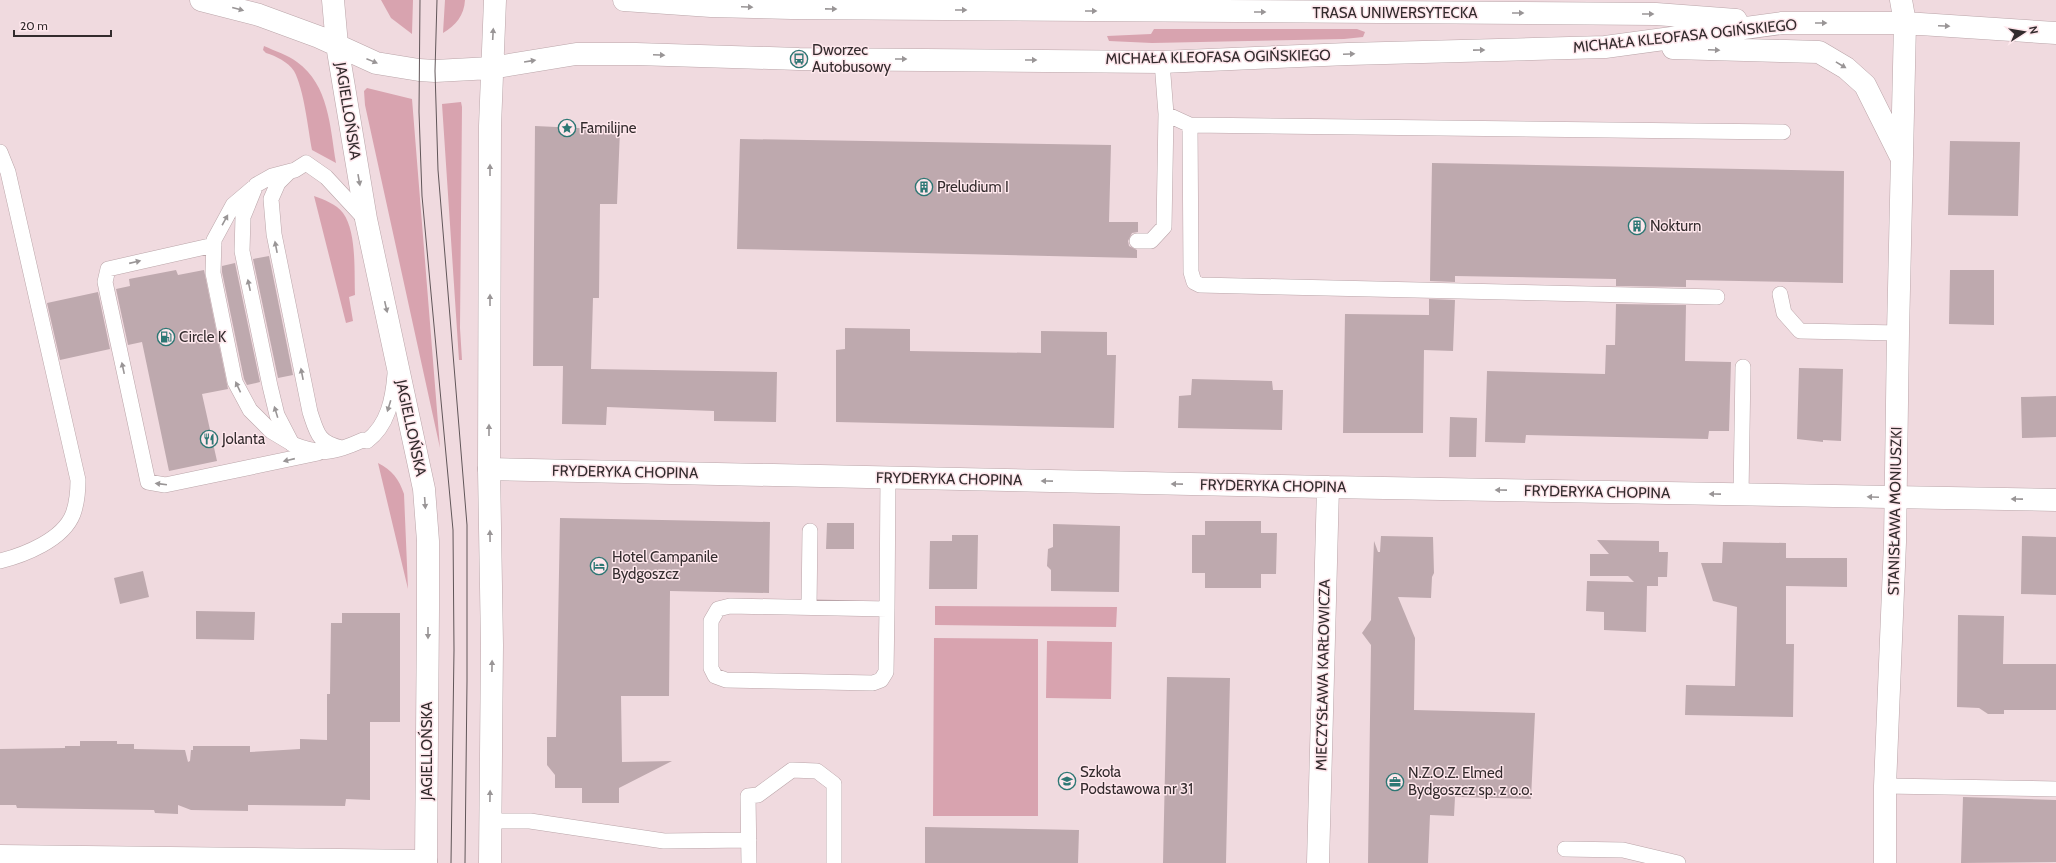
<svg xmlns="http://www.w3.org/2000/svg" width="2056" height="863" font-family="Cabin,sans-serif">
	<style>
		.green { fill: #d8a3af }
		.building { fill: #bea9ae }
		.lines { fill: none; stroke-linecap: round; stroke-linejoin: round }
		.lane-casing { stroke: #baa5a9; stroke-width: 16 }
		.street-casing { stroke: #baa5a9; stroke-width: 23 }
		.secondary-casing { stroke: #baa5a9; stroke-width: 23 }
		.lane { stroke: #fff; stroke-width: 15 }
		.street { stroke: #fff; stroke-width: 22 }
		.secondary { stroke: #fff; stroke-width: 22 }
		.tram { stroke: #615659; stroke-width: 1 }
		.oneway { fill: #999596 }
		.labels { text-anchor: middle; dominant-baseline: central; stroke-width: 3; stroke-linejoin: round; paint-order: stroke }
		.street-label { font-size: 15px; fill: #332b2d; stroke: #fee7ec }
		.poi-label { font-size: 15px; fill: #332b2d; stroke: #fee7ec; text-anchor: start }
	</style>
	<rect width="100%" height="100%" fill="#f0dadf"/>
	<!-- green -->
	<path class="green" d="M381,0H413L412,34L391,18Z
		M445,0H465C464,16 456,25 443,33Z
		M1154,29H1357L1365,32L1363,37L1344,39L1152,43L1109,41L1107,36L1151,34Z
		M264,46C275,51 288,55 297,62C329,85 330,127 336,163L312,150C308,129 304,89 294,71C288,62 276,56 266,53L263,50Z
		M367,88L412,99L440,448L365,105L364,91Z
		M461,102L462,107L460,328L462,360H459L442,104Z
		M314,196C325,200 336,204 343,213C357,232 354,273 355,295L349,297L353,321L346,323Z
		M378,463C392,470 399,479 404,494L408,589Z
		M935,606L1117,607L1116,627L935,625Z
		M934,638L1038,639V816H933Z
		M1047,641L1112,642L1111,699L1046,698Z"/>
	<!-- building -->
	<path class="building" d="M535,126L620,130L617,204H600L599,298H593L591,369L777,372L776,422L714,421V411L607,407L606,425L562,424L563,366H533Z
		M740,139L1111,145L1109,222H1138V232L1132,233L1128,241L1129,246L1137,250V258L737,249Z
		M1950,141L2020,142L2018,216L1948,215Z
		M1432,163L1844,171L1843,283L1686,280V287L1616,286V279L1455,276V282L1430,281Z
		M269,256L293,375L278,378L253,259Z
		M235,263L260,382L247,385L244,379L222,272V266Z
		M176,270L178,275L204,270L228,389L202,394L217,461L169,471L142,342L128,345L116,289L130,286L129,279Z
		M1950,270H1994V325L1949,324Z
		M98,292L110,349L60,360L47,303Z
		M1429,299L1455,300L1453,351L1424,350L1423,433H1343L1345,314L1429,315Z
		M1616,304L1686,305L1685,361L1731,362L1729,431H1709L1708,439L1526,435L1525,443L1485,442L1487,371L1605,374L1606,345H1615Z
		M845,328L910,329V351L1041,353V331L1107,332V355H1116L1114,428L836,422V350L845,349Z
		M1799,368L1843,369L1841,441L1823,440V442L1797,439Z
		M1192,379L1272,381L1273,390H1283L1282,430L1178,428L1179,396L1191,395Z
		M2056,396V437L2022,438L2021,397Z
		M1450,417L1477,418L1476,457H1449Z
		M560,518L770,522L769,593L670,591L669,696H621L622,762L672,761L619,788V803H582V788H555V775L547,765V737H556Z
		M1205,521H1261V533H1277L1276,574H1261V588H1205V573H1192V535H1205Z
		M827,523H854V549H826Z
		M1053,524L1120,526L1119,592L1051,591V570L1047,566L1048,549L1053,547Z
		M952,535H978L977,589H929L930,541H952Z
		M1381,536L1433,537L1434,573L1432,577L1431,598L1398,597L1415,638L1414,710L1535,713L1531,799L1455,797L1454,816L1430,815L1428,863H1368L1371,645L1362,633L1371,620L1374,541L1378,552H1380Z
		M2022,536L2056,537V595L2021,594Z
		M1597,540L1659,541V552H1668L1667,577H1658V586H1647L1646,632L1604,630V612L1586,611L1587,581L1634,582L1628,576H1590V554H1609Z
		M1723,542L1786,543V558H1847V587L1786,586V644H1794L1793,717L1685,715L1686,685L1735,686L1737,607L1713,601L1701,563H1722Z
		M143,571L149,597L120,604L114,578Z
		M196,611L255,612L254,640L196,639Z
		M342,613H400V722H370V800L346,799L345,806L248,805V811L191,810L178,805V814L155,813L154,810L17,808L16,805H0V749L65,748V746H80V741H117V744H134V749L185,750L188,762L190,761L191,750H193V746H250V752L300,749V739L327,740V694H330L331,623H342Z
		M1958,615L2004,616L2003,664H2056V710H2004V714H1988L1979,708L1957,707Z
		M1167,677L1230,678L1226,863H1163Z
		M1963,797L2056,800V862L1961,863Z
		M925,827L1079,830L1078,863H925Z"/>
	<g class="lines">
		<defs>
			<path id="lane" d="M1166,114L1190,125L1783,132
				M1190,125L1191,272L1194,282L1200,285L1717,297
				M0,152L8,172L78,480C78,491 77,503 73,514C63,540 24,555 0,561
				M289,172L278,183L271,199L274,234L310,412C317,433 318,443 342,448
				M253,188L233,205L214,240L213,273L235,382L250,410L271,431L291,443
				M364,218L326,177L306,163L295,170L272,176L256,185L243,217L242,251L270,386L277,415L292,444C322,456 334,453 363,440L367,441C388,425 393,399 395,374
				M1137,241H1151L1164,227L1166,114L1162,62
				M214,245L108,269L105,282L148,482L165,485L318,453
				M1780,294L1784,313L1800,331L1898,333
				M1741,495L1743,367
				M809,607L810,531
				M887,609L886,672L881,680L873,683L726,680L715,676L711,668V621L718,609L730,606L887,609L888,477
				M1885,786L2056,789
				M489,821H530L664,841L749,840
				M1565,849L1623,850L1678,863
				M749,863L748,796L758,795L792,770L817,771L834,784V863"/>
			<path id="street" d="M489,469L1328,487L2056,500
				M0,856L426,861
				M1318,863L1328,487"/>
			<path id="secondary" d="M201,0L259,15L319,37L376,63L419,70L435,71L491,68L576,54H636L799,59L1162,62L1348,54L1605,47L1782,23H1905L2056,33
				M333,0L337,45L366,219L424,489L428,541V609L426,863
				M624,0L711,6L792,8L1656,14L1736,20
				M1673,48L1819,52L1846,68L1865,85L1900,155
				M490,863L492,645L489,469L490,126L495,0
				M1885,863V786L1895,542L1898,333L1905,23L1901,0"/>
		</defs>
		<!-- lane casing -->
		<use href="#lane" class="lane-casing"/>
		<!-- street casing -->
		<use href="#street" class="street-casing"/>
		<!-- secondary casing -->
		<use href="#secondary" class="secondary-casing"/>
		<!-- lane -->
		<use href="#lane" class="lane"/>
		<!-- street -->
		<use href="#street" class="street"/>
		<!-- secondary -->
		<use href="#secondary" class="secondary"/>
		<!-- tram -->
		<path class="tram" d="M420,0L419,112L422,196L453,530L454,650L451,863
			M437,0L435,71L438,170L467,525V681L465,863"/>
	</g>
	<!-- one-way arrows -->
	<defs><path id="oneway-solid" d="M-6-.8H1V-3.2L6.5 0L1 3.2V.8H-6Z"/></defs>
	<g class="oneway">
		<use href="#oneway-solid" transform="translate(747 7) rotate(2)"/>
		<use href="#oneway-solid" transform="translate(238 9) rotate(15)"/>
		<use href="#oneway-solid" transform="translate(831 9) rotate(1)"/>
		<use href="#oneway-solid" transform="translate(961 10)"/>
		<use href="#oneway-solid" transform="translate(1091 11)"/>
		<use href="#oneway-solid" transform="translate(1260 12)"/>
		<use href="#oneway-solid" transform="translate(1518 13)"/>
		<use href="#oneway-solid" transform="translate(1648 14)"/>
		<use href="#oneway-solid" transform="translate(1821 23)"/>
		<use href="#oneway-solid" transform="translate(1944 26) rotate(3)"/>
		<use href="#oneway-solid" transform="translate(493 34) rotate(-87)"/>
		<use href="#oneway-solid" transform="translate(1479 50) rotate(-1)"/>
		<use href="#oneway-solid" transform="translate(1714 50) rotate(2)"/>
		<use href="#oneway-solid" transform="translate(1349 54) rotate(-2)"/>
		<use href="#oneway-solid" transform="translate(659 55) rotate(2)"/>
		<use href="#oneway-solid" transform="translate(901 59)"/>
		<use href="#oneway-solid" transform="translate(1031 60)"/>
		<use href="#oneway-solid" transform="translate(372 61) rotate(22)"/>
		<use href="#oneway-solid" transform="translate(530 61) rotate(-9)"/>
		<use href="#oneway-solid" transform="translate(1841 65) rotate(31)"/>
		<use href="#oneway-solid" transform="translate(490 170) rotate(-90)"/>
		<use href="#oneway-solid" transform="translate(359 180) rotate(80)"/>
		<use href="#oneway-solid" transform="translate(225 220) rotate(-61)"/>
		<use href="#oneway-solid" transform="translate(276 247) rotate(-101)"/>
		<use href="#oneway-solid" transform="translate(135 262) rotate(-13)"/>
		<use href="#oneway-solid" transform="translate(249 285) rotate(-102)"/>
		<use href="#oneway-solid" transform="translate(490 300) rotate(-90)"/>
		<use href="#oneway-solid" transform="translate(386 307) rotate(77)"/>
		<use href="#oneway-solid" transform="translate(123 368) rotate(-102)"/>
		<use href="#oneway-solid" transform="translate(302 374) rotate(-101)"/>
		<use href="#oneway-solid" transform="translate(238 387) rotate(-115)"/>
		<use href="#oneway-solid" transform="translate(389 406) rotate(107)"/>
		<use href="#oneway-solid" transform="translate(276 412) rotate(-107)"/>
		<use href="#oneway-solid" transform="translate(489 430) rotate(-90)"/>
		<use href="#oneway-solid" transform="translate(289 460) rotate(167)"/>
		<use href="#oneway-solid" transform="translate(1047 481) rotate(-179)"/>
		<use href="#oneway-solid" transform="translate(161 484) rotate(-173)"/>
		<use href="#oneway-solid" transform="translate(1177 484) rotate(-179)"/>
		<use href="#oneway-solid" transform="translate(1501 490) rotate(-179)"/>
		<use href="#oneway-solid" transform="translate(1715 494) rotate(-179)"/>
		<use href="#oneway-solid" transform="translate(1873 497) rotate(-178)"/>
		<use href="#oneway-solid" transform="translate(2017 499) rotate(-179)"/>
		<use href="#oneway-solid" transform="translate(425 503) rotate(86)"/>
		<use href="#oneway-solid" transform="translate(490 536) rotate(-91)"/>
		<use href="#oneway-solid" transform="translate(428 633) rotate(90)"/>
		<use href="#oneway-solid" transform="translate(492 666) rotate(-89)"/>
		<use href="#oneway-solid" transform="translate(490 796) rotate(-89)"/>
	</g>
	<!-- icons -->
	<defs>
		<symbol id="bus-ring" viewBox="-11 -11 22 22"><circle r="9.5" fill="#fee7ec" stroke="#2d7774" stroke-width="1.5"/><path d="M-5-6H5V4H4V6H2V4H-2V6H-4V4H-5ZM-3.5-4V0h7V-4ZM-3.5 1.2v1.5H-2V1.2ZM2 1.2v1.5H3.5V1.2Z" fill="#2d7774"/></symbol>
		<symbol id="sight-ring" viewBox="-11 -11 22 22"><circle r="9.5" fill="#fee7ec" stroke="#2d7774" stroke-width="1.5"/><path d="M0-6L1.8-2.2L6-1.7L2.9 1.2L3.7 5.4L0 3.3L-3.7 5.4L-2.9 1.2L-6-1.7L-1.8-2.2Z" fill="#2d7774"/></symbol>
		<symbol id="building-ring" viewBox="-11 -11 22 22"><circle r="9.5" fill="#fee7ec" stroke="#2d7774" stroke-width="1.5"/><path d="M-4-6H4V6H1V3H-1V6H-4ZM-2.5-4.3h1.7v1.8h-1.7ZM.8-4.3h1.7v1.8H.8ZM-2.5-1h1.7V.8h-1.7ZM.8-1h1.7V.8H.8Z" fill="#2d7774"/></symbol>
		<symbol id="fuel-ring" viewBox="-11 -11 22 22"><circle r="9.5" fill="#fee7ec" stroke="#2d7774" stroke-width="1.5"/><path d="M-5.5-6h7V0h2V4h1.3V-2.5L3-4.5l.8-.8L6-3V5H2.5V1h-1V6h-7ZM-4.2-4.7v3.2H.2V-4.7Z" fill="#2d7774"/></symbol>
		<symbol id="restaurant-ring" viewBox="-11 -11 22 22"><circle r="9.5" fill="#fee7ec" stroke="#2d7774" stroke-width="1.5"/><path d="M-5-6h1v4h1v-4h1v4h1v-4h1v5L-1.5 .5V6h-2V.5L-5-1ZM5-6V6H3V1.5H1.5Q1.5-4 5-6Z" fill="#2d7774"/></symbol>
		<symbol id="hotel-ring" viewBox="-11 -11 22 22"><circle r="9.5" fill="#fee7ec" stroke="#2d7774" stroke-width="1.5"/><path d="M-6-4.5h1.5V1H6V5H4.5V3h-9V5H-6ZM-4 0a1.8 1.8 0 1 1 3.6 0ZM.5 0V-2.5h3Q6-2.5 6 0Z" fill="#2d7774"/></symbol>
		<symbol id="school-ring" viewBox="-11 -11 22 22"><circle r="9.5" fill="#fee7ec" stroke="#2d7774" stroke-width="1.5"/><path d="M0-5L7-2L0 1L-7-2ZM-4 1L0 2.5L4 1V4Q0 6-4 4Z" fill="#2d7774"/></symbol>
		<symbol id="office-ring" viewBox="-11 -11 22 22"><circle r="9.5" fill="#fee7ec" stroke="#2d7774" stroke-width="1.5"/><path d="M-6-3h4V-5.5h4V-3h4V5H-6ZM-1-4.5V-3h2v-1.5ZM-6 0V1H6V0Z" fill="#2d7774"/></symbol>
	</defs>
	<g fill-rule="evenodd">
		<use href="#bus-ring" x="789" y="49" width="20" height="20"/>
		<use href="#sight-ring" x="557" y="118" width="20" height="20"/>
		<use href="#building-ring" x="914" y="177" width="20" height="20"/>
		<use href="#building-ring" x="1627" y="216" width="20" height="20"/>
		<use href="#fuel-ring" x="156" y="327" width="20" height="20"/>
		<use href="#restaurant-ring" x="199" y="429" width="20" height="20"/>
		<use href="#hotel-ring" x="589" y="556" width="20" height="20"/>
		<use href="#school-ring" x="1057" y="771" width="20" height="20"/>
		<use href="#office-ring" x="1385" y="772" width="20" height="20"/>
	</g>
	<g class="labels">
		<!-- street labels -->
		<g class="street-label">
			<text x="1395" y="13">TRASA UNIWERSYTECKA</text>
			<text transform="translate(1685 36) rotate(-6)">MICHAŁA KLEOFASA OGIŃSKIEGO</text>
			<text transform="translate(1218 57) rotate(-1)">MICHAŁA KLEOFASA OGIŃSKIEGO</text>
			<text transform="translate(348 111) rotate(81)">JAGIELLOŃSKA</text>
			<text transform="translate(411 428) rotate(78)">JAGIELLOŃSKA</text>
			<text transform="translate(625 472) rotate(1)">FRYDERYKA CHOPINA</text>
			<text transform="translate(949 479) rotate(1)">FRYDERYKA CHOPINA</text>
			<text transform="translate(1273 486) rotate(1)">FRYDERYKA CHOPINA</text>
			<text transform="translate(1597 492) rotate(1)">FRYDERYKA CHOPINA</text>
			<text transform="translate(1895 511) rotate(-89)">STANISŁAWA MONIUSZKI</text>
			<text transform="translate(1323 675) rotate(-89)">MIECZYSŁAWA KARŁOWICZA</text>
			<text transform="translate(427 751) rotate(-90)">JAGIELLOŃSKA</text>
		</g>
		<!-- poi labels -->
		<g class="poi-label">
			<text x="812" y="50">Dworzec<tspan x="812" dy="17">Autobusowy</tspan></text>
			<text x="580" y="128">Familijne</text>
			<text x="937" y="187">Preludium I</text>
			<text x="1650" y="226">Nokturn</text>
			<text x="179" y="337">Circle K</text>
			<text x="222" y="439">Jolanta</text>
			<text x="612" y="557">Hotel Campanile<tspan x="612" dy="17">Bydgoszcz</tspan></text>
			<text x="1080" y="772">Szkoła<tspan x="1080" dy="17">Podstawowa nr 31</tspan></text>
			<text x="1408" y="773">N.Z.O.Z. Elmed<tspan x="1408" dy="17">Bydgoszcz sp. z o.o.</tspan></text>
		</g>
	</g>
	<!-- north arrow -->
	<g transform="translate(2024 32) rotate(78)" stroke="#fee7ec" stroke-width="3" paint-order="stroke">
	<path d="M0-3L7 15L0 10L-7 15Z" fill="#332b2d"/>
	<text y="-6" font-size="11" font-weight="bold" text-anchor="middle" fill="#332b2d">N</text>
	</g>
	<!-- scale -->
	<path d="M14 30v6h97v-6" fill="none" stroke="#332b2d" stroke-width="2"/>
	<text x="20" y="30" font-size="12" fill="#332b2d" stroke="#fee7ec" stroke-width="3" paint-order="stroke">20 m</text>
</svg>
